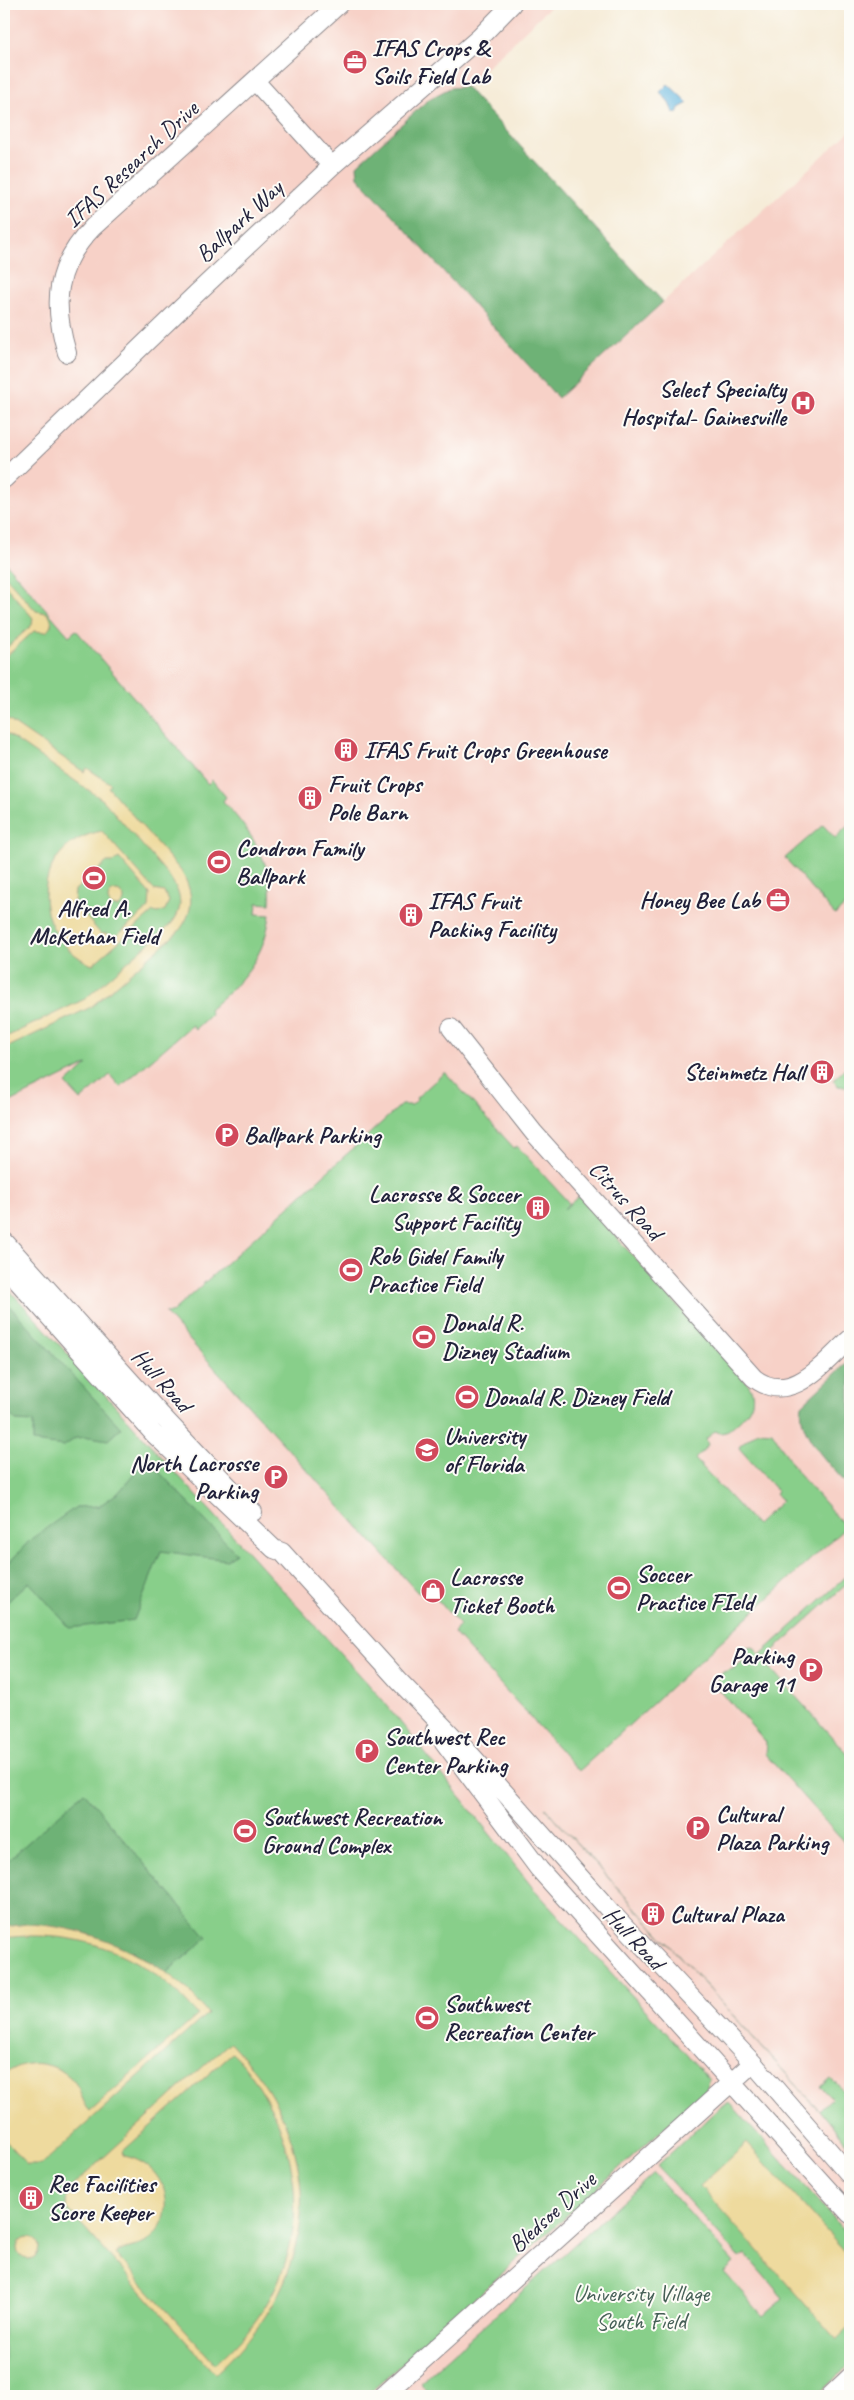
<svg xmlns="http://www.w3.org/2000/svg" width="854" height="2400" font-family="Caveat,sans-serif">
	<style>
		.built { fill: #f7d1c7 }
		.green { fill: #88cf8a; stroke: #557862 }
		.forest { fill: #6eb276; stroke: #486a58 }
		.sand { fill: #eeda9e; stroke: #887e6c; fill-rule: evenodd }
		.water { fill: #63b6df; stroke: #426c8d }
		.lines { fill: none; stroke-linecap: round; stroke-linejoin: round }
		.minor-casing { stroke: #8c878a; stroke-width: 20 }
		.minor { stroke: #fff; stroke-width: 18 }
		.labels { text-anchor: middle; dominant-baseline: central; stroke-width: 4; stroke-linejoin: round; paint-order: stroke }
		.poi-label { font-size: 24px; font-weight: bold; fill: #22223b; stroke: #fdfcf7; text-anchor: start }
		.street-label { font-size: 24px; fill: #22223b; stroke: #fdfcf7 }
		.park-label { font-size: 24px; fill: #465f57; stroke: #fdfcf7 }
	</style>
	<rect width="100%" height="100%" fill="#fdfcf7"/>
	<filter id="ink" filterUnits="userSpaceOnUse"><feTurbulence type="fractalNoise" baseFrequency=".02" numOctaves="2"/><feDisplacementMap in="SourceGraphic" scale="10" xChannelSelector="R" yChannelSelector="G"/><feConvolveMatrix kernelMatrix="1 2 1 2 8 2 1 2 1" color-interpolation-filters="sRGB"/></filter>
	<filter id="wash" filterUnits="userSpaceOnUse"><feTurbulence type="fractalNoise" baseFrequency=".0096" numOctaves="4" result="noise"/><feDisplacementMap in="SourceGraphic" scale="20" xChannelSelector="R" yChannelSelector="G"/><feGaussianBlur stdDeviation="1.12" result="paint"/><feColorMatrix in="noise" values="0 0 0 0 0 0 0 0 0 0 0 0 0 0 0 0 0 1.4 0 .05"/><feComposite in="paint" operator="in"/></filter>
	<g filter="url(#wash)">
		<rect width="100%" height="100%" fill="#f6ecd8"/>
		<!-- built -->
		<path class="built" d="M4,4H553L466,87L663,302L850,131V2396H4Z"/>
		<!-- green -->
		<path class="green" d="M4,561L69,636L76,630L208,784L212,780L226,797L223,801C249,830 274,862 270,904L257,903L256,914L270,915C264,960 241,982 209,1010L211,1014L195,1029L192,1025L120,1087L110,1075L81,1100L66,1084L88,1064L4,1105Z
			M850,824V901L835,915L785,858L823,825L835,838Z
			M850,1065V1087L838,1086L833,1080Z
			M445,1072L514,1148L517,1146L569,1203L564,1209L579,1196L749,1385C761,1406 740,1420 726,1432L720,1433L715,1431L706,1439L708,1445L695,1459L756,1525L782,1501L775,1493L777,1491L739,1448L741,1444L758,1431L772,1432L798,1473L846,1527L579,1771L454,1633L460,1625L426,1587L418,1593L165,1313H171L401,1105H412L417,1100L416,1098Z
			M4,1284L381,1698L533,1888L710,2080L706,2090L366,2396H4Z
			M850,1573V1581L763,1660L850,1757V1849L765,1754L766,1742L714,1684L723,1672L733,1669L743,1661L744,1654L747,1648L753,1647L760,1655Z
			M545,1808L819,2110L832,2098L821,2087L831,2078L850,2098V2116L848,2118L850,2121V2148L819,2110Z
			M730,2103L833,2217L850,2241V2365L816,2396H432L420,2383L654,2173L734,2263L724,2272L763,2316L783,2298L745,2254L740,2258L657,2166L720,2107Z"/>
		<!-- forest -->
		<path class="forest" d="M466,87L663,302L558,398L358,177L357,165L429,99L450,88Z
			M4,1300L121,1428L108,1440L90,1437L76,1438L64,1446L33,1442V1422L16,1421L4,1408Z
			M850,1360V1488C833,1467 796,1435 802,1405Z
			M147,1459L236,1553L227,1560L161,1551L134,1620L70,1628L29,1582L4,1605V1568L31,1539L76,1507L99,1506L119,1492Z
			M84,1792L207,1938L166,1973L136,1953L88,1934L4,1928V1864Z"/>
		<!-- sand -->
		<path class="sand" d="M4,575L36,611L47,613C53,620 53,626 46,632L34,631L4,658V650L32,625L33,618L4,584Z
			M4,717L84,772L87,768L111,784L108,787L181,871C194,893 195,911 178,932L91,1007L4,1049V1038L85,999L171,924C185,908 181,893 169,876L103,800L4,732Z
			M102,831L154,890L164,892L169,901L165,910L158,913L153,912L92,965C26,934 30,844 102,831ZM119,858L150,894L149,908L113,939L107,933L101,934L74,903L75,890L107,862H113Z
			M108 899a8 8 0 1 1 16 0a8 8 0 1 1-16 0Z
			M27,1924C81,1926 133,1946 176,1980C188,1989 198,2002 208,2013L41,2165H27L4,2139V2076C24,2056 59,2061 76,2084C82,2093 82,2103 90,2111L198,2015C148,1955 81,1928 4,1938V1927Z
			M230,2042C248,2062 265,2082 277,2106C328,2206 295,2302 215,2374L66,2207L67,2191ZM232,2053C249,2068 262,2091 273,2112C317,2204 292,2299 215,2364L116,2254C124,2247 138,2248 148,2241C182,2213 165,2163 124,2156L122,2152Z
			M747,2143L850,2257V2327L837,2340L700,2186Z
			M17 2248a11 11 0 1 1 22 0a11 11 0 1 1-22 0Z"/>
		<!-- water -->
		<path class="water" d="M668,84L688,103L679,108L677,113L673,112L668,101L660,92Z"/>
	</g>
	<g filter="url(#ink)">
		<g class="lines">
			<defs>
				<path id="minor" d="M255,81L332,166
					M67,353C52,303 55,266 93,227L339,4
					M4,479L197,293L332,166L480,37L512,4
					M451,1028L534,1133L754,1378C791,1407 824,1362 850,1339
					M4,1241L162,1416L253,1512
					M4,1266L154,1434L274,1549L282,1552L399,1681L471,1755L612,1913L753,2063L850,2175
					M435,1730L539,1869L850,2214
					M383,2396L753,2063
					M830,2396L850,2377"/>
			</defs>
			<!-- minor casing -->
			<use href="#minor" class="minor-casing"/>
			<!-- minor -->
			<use href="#minor" class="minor"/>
		</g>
	</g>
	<!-- icons -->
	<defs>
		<symbol id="office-disc" viewBox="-11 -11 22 22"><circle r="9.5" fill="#d1495b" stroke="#fdfcf7"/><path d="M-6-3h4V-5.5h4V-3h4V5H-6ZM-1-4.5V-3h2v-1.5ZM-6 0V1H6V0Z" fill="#fff"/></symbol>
		<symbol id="hospital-disc" viewBox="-11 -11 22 22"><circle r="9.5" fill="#d1495b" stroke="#fdfcf7"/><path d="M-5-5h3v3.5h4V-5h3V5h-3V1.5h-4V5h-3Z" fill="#fff"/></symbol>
		<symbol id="building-disc" viewBox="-11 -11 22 22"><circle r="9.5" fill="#d1495b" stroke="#fdfcf7"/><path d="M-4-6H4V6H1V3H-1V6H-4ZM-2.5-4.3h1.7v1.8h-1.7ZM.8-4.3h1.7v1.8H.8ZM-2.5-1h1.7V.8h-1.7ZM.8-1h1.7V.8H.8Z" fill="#fff"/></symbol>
		<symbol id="stadium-disc" viewBox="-11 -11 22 22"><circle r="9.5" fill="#d1495b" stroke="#fdfcf7"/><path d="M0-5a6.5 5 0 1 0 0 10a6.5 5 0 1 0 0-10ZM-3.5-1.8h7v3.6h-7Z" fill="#fff"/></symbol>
		<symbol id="parking-disc" viewBox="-11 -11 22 22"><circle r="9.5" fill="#d1495b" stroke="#fdfcf7"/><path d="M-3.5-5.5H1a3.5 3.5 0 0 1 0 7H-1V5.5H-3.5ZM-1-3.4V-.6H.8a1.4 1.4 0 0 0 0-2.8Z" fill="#fff"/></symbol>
		<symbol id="university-disc" viewBox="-11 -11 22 22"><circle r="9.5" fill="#d1495b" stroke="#fdfcf7"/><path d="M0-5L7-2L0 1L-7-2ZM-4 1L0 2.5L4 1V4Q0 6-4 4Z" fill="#fff"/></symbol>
		<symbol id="shop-disc" viewBox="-11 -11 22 22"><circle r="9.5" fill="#d1495b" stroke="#fdfcf7"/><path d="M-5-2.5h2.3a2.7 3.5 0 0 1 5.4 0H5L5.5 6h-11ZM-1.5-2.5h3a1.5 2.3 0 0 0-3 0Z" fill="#fff"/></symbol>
	</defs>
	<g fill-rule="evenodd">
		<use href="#office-disc" x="341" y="48" width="28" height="28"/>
		<use href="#hospital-disc" x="789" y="389" width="28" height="28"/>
		<use href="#building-disc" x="332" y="736" width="28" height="28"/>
		<use href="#building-disc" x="296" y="784" width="28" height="28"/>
		<use href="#stadium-disc" x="205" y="848" width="28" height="28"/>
		<use href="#stadium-disc" x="80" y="864" width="28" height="28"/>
		<use href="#office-disc" x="764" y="886" width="28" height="28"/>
		<use href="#building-disc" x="397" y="901" width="28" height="28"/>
		<use href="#building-disc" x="808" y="1058" width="28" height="28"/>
		<use href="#parking-disc" x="213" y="1121" width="28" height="28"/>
		<use href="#building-disc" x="524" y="1194" width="28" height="28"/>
		<use href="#stadium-disc" x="337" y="1256" width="28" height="28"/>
		<use href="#stadium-disc" x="410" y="1323" width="28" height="28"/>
		<use href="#stadium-disc" x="453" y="1383" width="28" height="28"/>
		<use href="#university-disc" x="413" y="1436" width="28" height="28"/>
		<use href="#parking-disc" x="262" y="1463" width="28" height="28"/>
		<use href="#stadium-disc" x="605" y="1574" width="28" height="28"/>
		<use href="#shop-disc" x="419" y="1577" width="28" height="28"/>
		<use href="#parking-disc" x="797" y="1656" width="28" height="28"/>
		<use href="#parking-disc" x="353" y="1737" width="28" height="28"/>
		<use href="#parking-disc" x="684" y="1814" width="28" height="28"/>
		<use href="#stadium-disc" x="231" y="1817" width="28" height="28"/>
		<use href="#building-disc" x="639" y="1900" width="28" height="28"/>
		<use href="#stadium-disc" x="413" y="2004" width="28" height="28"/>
		<use href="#building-disc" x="17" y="2184" width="28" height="28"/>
	</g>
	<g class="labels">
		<!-- poi labels -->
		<g class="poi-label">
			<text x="372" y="48">IFAS Crops &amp;<tspan x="372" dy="28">Soils Field Lab</tspan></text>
			<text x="786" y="389" text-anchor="end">Select Specialty<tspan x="786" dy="28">Hospital- Gainesville</tspan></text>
			<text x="364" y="750">IFAS Fruit Crops Greenhouse</text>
			<text x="328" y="784">Fruit Crops<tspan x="328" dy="28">Pole Barn</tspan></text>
			<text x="236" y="848">Condron Family<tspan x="236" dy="28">Ballpark</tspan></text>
			<text x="760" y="900" text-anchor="end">Honey Bee Lab</text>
			<text x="428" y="901">IFAS Fruit<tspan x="428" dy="28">Packing Facility</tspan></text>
			<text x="94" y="908" text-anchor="middle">Alfred A.<tspan x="94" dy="28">McKethan Field</tspan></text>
			<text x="804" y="1072" text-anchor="end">Steinmetz Hall</text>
			<text x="244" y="1135">Ballpark Parking</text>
			<text x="520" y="1194" text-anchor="end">Lacrosse &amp; Soccer<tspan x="520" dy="28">Support Facility</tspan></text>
			<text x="368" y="1256">Rob Gidel Family<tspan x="368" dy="28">Practice Field</tspan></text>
			<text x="442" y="1323">Donald R.<tspan x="442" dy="28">Dizney Stadium</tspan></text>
			<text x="484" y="1397">Donald R. Dizney Field</text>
			<text x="444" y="1436">University<tspan x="444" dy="28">of Florida</tspan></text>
			<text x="258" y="1463" text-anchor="end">North Lacrosse<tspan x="258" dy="28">Parking</tspan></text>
			<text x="636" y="1574">Soccer<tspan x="636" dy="28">Practice FIeld</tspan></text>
			<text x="450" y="1577">Lacrosse<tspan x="450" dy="28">Ticket Booth</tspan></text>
			<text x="794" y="1656" text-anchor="end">Parking<tspan x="794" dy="28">Garage 11</tspan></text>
			<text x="384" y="1737">Southwest Rec<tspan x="384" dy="28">Center Parking</tspan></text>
			<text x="716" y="1814">Cultural<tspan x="716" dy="28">Plaza Parking</tspan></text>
			<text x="262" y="1817">Southwest Recreation<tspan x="262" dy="28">Ground Complex</tspan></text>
			<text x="670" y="1914">Cultural Plaza</text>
			<text x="444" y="2004">Southwest<tspan x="444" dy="28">Recreation Center</tspan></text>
			<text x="48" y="2184">Rec Facilities<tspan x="48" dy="28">Score Keeper</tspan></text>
		</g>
		<!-- street labels -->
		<g class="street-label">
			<text transform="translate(131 164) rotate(-43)">IFAS Research Drive</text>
			<text transform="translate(239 221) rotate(-43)">Ballpark Way</text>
			<text transform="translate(626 1200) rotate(48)">Citrus Road</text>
			<text transform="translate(162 1380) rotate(48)">Hull Road</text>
			<text transform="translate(634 1938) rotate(47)">Hull Road</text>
			<text transform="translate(552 2212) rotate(-42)">Bledsoe Drive</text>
		</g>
		<!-- park labels -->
		<g class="park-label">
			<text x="641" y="2293">University Village<tspan x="641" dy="28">South Field</tspan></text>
		</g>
	</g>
	<!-- margin -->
	<rect width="854" height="2400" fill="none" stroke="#fdfcf7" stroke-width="20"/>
</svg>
